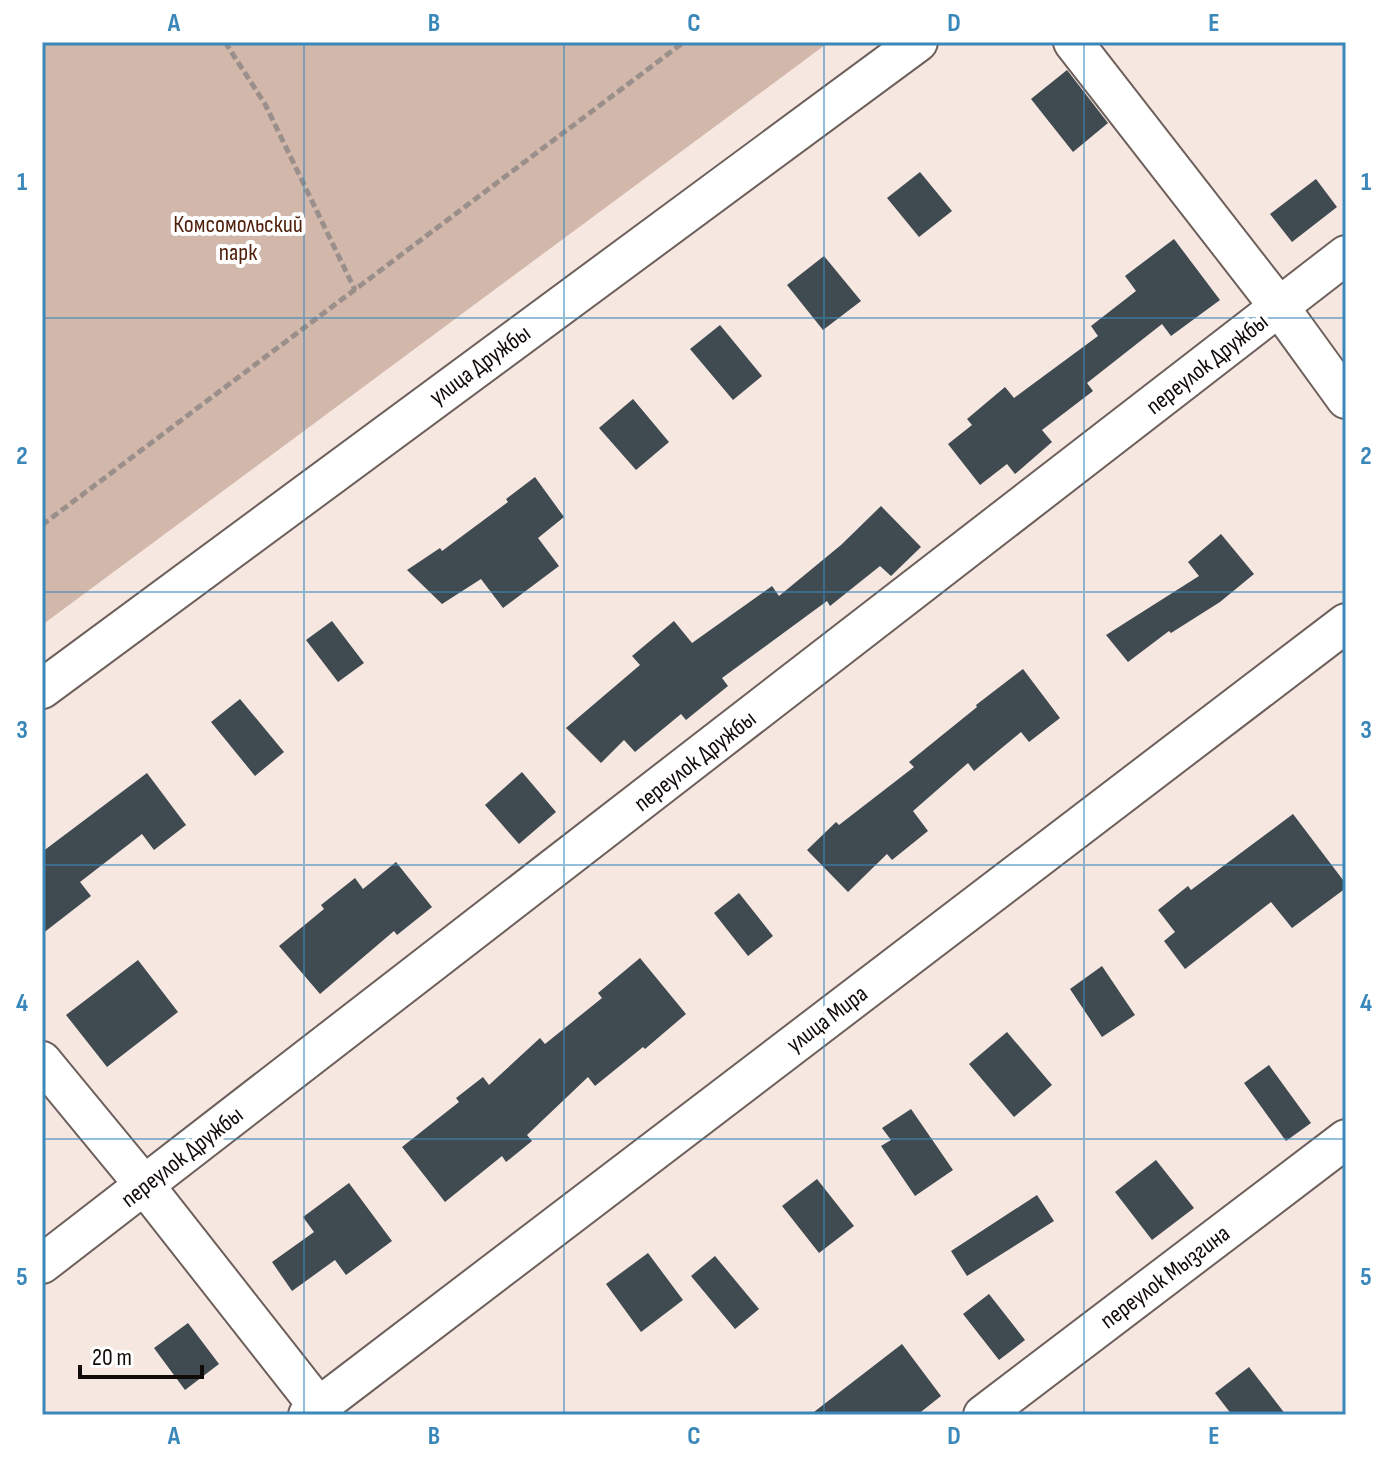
<svg xmlns="http://www.w3.org/2000/svg" width="1388" height="1457" font-family="'Sofia Sans Condensed',sans-serif">
	<style>
		.green { fill: #d2b7ab }
		.building { fill: #404a51 }
		.lines { fill: none; stroke-linecap: round; stroke-linejoin: round }
		.minor-casing { stroke: #6d605b; stroke-width: 42 }
		.path { stroke: #9a8f8b; stroke-width: 5; stroke-dasharray: 8 4; stroke-linecap: butt }
		.minor { stroke: #fff; stroke-width: 38 }
		.grid { fill: none; stroke: #3a87b9; stroke-width: 2; stroke-opacity: 0.55 }
		.labels { text-anchor: middle; dominant-baseline: central; stroke-width: 8; stroke-linejoin: round; paint-order: stroke }
		.park-label { font-size: 24px; fill: #4e1e08; stroke: #fff }
		.street-label { font-size: 24px; fill: #100b09; stroke: #fff }
		.neatline { fill: none; stroke: #3a87b9; stroke-width: 3 }
		.grid-label { font-size: 26px; text-anchor: middle; font-weight: bold; fill: #3a87b9 }
	</style>
	<rect width="100%" height="100%" fill="#f6e7e1"/>
	<!-- green -->
	<path class="green" d="M42,42H829L42,625Z"/>
	<!-- building -->
	<path class="building" d="M1067,70L1108,123L1073,152L1031,99Z
		M920,172L952,211L919,237L887,198Z
		M1316,179L1337,207L1292,242L1270,214Z
		M1174,239L1220,300L1171,336L1162,324L1087,383L1093,391L1042,430L1052,442L1015,474L1007,464L980,485L948,444L972,425L967,419L1005,387L1014,398L1098,336L1091,326L1136,291L1125,276Z
		M824,256L861,301L823,330L787,285Z
		M720,325L762,376L733,400L690,349Z
		M633,399L669,442L636,470L599,428Z
		M535,477L564,517L538,538L559,566L503,608L481,579L442,604L407,570L440,548L442,551L508,502L506,499Z
		M881,506L921,547L891,576L880,566L830,606L827,601L722,678L728,686L686,720L681,714L635,752L624,740L601,763L566,728L640,665L632,656L674,621L692,643L772,586L779,596L841,545Z
		M1221,534L1254,574L1220,602L1171,633L1169,631L1128,662L1106,635L1199,576L1188,562Z
		M332,621L364,663L338,682L306,640Z
		M1023,669L1060,718L1029,742L1021,732L974,771L968,763L913,811L928,831L892,860L887,854L848,892L807,850L836,822L839,825L914,767L909,762L977,707L976,705Z
		M240,699L284,752L255,776L211,722Z
		M522,772L556,812L519,844L485,805Z
		M147,773L186,825L154,850L142,834L80,882L91,896L42,934V852Z
		M1293,814L1346,884V888L1292,928L1271,902L1185,969L1164,941L1175,932L1158,910L1188,886L1191,890Z
		M396,862L432,907L397,935L394,931L320,994L279,946L324,909L321,905L355,878L363,889Z
		M739,893L773,936L748,956L714,913Z
		M640,958L686,1014L645,1049L643,1047L595,1086L588,1077L527,1135L532,1141L506,1162L502,1156L445,1202L402,1147L459,1102L456,1098L483,1077L489,1085L540,1038L545,1044L602,998L598,993Z
		M138,960L178,1012L107,1067L66,1015Z
		M1102,966L1135,1015L1102,1037L1070,989Z
		M1007,1032L1052,1085L1014,1117L969,1064Z
		M1269,1065L1311,1123L1286,1141L1244,1083Z
		M911,1109L953,1170L915,1196L881,1146L891,1140L882,1128Z
		M1156,1160L1194,1208L1152,1240L1115,1192Z
		M817,1179L854,1226L819,1253L782,1206Z
		M349,1183L392,1241L346,1275L335,1260L292,1291L272,1262L314,1232L303,1217Z
		M1037,1195L1054,1221L967,1276L951,1251Z
		M648,1253L683,1300L641,1332L606,1284Z
		M715,1256L759,1309L735,1329L691,1276Z
		M989,1294L1025,1340L999,1360L963,1314Z
		M188,1323L219,1364L185,1390L154,1348Z
		M902,1344L941,1396L917,1415H810Z
		M1249,1367L1286,1415H1232L1215,1393Z"/>
	<g class="lines">
		<defs>
			<path id="minor" d="M1073,42L1280,308L1346,399
				M42,689L918,42
				M42,1061L145,1186L325,1415
				M42,1264L1346,255
				M308,1415L1346,623
				M983,1415L1346,1139"/>
		</defs>
		<!-- minor casing -->
		<use href="#minor" class="minor-casing"/>
		<!-- path -->
		<path class="path" d="M225,42L265,104L355,290
			M42,525L684,42"/>
		<!-- minor -->
		<use href="#minor" class="minor"/>
	</g>
	<!-- grid -->
	<path class="grid" d="M304,42V1415M564,42V1415M824,42V1415M1084,42V1415M42,318H1346M42,592H1346M42,865H1346M42,1139H1346"/>
	<g class="labels">
		<!-- park labels -->
		<g class="park-label">
			<text x="238" y="224">Комсомольский<tspan x="238" dy="28">парк</tspan></text>
		</g>
		<!-- street labels -->
		<g class="street-label">
			<text transform="translate(1207 364) rotate(-38)">переулок Дружбы</text>
			<text transform="translate(480 365) rotate(-36)">улица Дружбы</text>
			<text transform="translate(695 761) rotate(-38)">переулок Дружбы</text>
			<text transform="translate(827 1019) rotate(-37)">улица Мира</text>
			<text transform="translate(182 1157) rotate(-38)">переулок Дружбы</text>
			<text transform="translate(1165 1277) rotate(-37)">переулок Мызгина</text>
		</g>
	</g>
	<!-- border -->
	<rect width="1388" height="1457" fill="none" stroke="#ffffff" stroke-width="88"/>
	<!-- scale -->
	<path d="M80 1365v12h122v-12" fill="none" stroke="#100b09" stroke-width="4"/>
	<text x="92" y="1365" font-size="24" fill="#100b09" stroke="#ffffff" stroke-width="6" paint-order="stroke">20 m</text>
	<rect x="44" y="44" width="1300" height="1369" class="neatline"/>
	<g class="grid-label">
		<text x="174" y="31">A</text>
		<text x="434" y="31">B</text>
		<text x="694" y="31">C</text>
		<text x="954" y="31">D</text>
		<text x="1214" y="31">E</text>
		<text x="22" y="190">1</text>
		<text x="1366" y="190">1</text>
		<text x="22" y="464">2</text>
		<text x="1366" y="464">2</text>
		<text x="22" y="738">3</text>
		<text x="1366" y="738">3</text>
		<text x="22" y="1011">4</text>
		<text x="1366" y="1011">4</text>
		<text x="22" y="1285">5</text>
		<text x="1366" y="1285">5</text>
		<text x="174" y="1444">A</text>
		<text x="434" y="1444">B</text>
		<text x="694" y="1444">C</text>
		<text x="954" y="1444">D</text>
		<text x="1214" y="1444">E</text>
	</g>
</svg>
